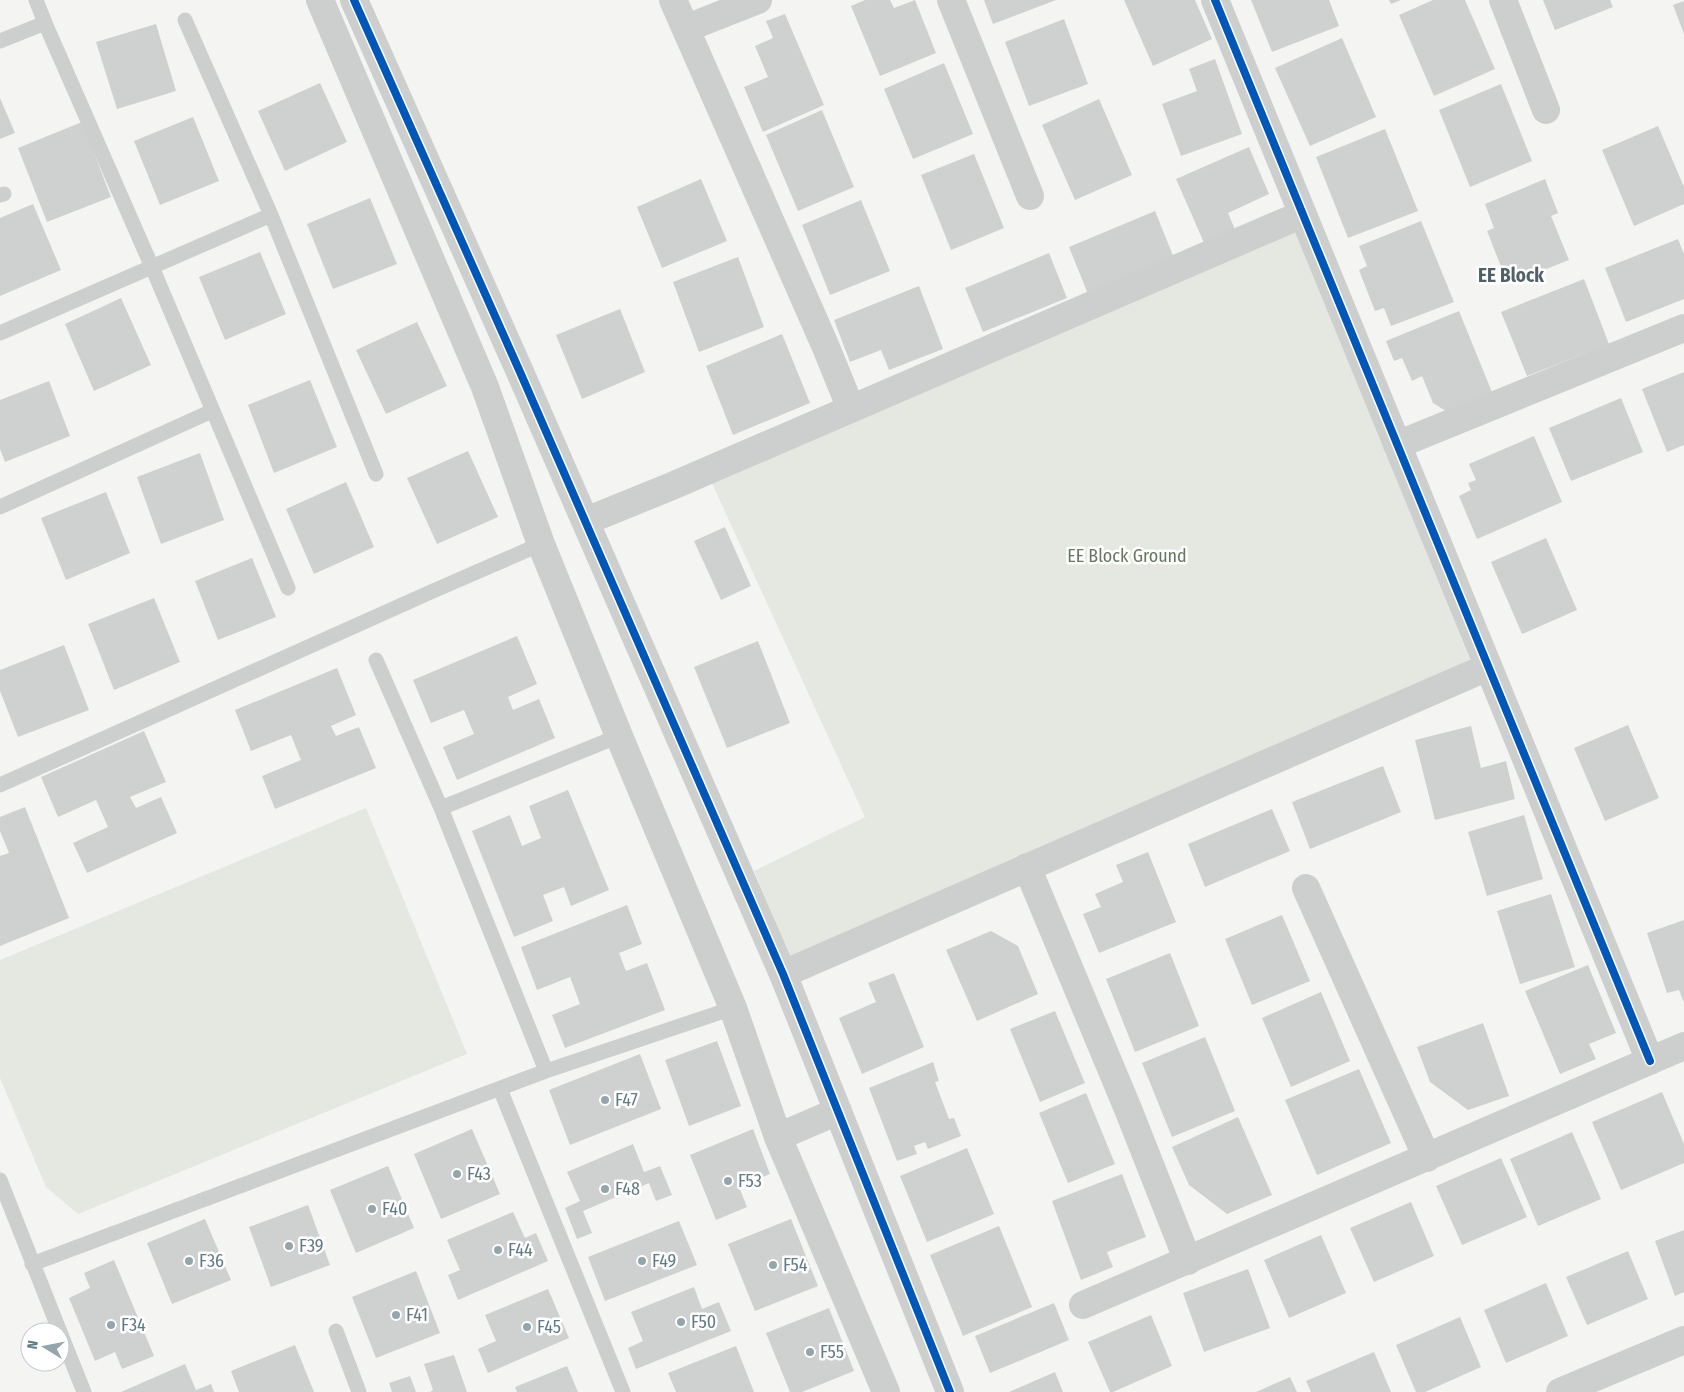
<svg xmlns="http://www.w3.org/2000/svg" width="1684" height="1392" font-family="'Fira Sans Condensed',sans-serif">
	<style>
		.green { fill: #e4e8e0 }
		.building { fill: #cfd1d0 }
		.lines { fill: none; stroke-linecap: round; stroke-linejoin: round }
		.service { stroke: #cdcfcf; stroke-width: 15 }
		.minor { stroke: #cdcfcf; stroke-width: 28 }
		.tertiary { stroke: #cdcfcf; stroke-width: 28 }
		.cycleway-casing { stroke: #fff; stroke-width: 11 }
		.cycleway { stroke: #0057b8; stroke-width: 8 }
		.poi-dot { fill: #94a5ab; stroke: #fff; stroke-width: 2 }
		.labels { text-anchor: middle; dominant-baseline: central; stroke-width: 5; stroke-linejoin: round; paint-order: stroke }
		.park-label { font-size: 18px; fill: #66775d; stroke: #fff }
		.poi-label { font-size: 18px; fill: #617a85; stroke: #fff; text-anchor: start }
		.neighbourhood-label { font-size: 19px; font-weight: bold; fill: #506169; stroke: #fff }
	</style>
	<rect width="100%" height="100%" fill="#f4f4f2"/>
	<!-- green -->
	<path class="green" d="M1295,227L1471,663L790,957L754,871L865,817L711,481Z
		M366,808L467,1054L78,1214L46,1187L0,1078V960Z"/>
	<!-- building -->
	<path class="building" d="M865,0H890L894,8L915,0L936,53L880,76L851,6Z
		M984,0H1056L993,24Z
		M1124,0H1195L1212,39L1153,66Z
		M1251,0H1329L1339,26L1272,52Z
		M1389,0H1401L1391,4Z
		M1433,0H1465L1495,69L1434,96L1399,15Z
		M1543,0H1610L1613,7L1555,30Z
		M1684,1V34L1673,5Z
		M785,14L824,105L763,132L744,87L768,77L755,46L773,38L766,21Z
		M1064,19L1088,84L1029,106L1005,42Z
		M156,24L176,91L117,109L96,42Z
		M1342,38L1376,117L1310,146L1275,68Z
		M1215,59L1242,134L1181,156L1162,104L1197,91L1189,69Z
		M944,63L973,134L913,159L884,89Z
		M320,83L347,142L285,171L258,111Z
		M1501,84L1532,161L1470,187L1439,110Z
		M0,98L15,133L0,139Z
		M1099,99L1132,175L1075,200L1042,125Z
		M822,110L854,187L798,211L766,135Z
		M193,117L219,181L160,205L134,141Z
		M82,122L111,197L47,222L18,148Z
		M1658,126L1684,187V204L1634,226L1602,150Z
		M1385,129L1418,211L1348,238L1316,157Z
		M1249,147L1269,194L1228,213L1236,232L1205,245L1176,179Z
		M974,154L1004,228L951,250L921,175Z
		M701,179L727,241L662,268L637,207Z
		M1545,179L1558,213L1551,216L1569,260L1508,284L1487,231L1494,228L1485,204Z
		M370,198L397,264L333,289L307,224Z
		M861,200L890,271L830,295L802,225Z
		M33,204L61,270L0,296V218Z
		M1155,211L1176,263L1090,299L1069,247Z
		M1421,221L1454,302L1391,326L1384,308L1375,311L1359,270L1367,266L1359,246Z
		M1678,239L1684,254V299L1626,322L1605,268Z
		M260,252L286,314L225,340L199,277Z
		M1049,253L1067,298L983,332L965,288Z
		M738,257L764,327L699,352L673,282Z
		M1584,279L1609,344L1527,376L1501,312Z
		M919,286L943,349L889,370L881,350L850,362L834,320Z
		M121,298L151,365L94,391L65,324Z
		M620,309L645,372L582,399L556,335Z
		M1459,311L1496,402L1449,413L1433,403L1422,376L1412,381L1402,358L1394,361L1386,341Z
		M417,322L447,386L386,414L356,350Z
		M782,334L810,403L733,435L706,366Z
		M1684,372V445L1667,452L1642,389Z
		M310,380L337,447L274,473L248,405Z
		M49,381L70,436L5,462L0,449V400Z
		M1621,398L1643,452L1571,481L1549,428Z
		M1534,436L1562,502L1477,539L1459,496L1471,490L1468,483L1476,480L1469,464Z
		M468,451L498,517L437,544L407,478Z
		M200,453L224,520L161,544L137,477Z
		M346,482L374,547L314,574L286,509Z
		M106,492L130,553L66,580L41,518Z
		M725,527L751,586L721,600L694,541Z
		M1546,538L1577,610L1522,634L1491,562Z
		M252,558L276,617L218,640L195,581Z
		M154,598L180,662L114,690L88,624Z
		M517,636L537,684L508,697L513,710L539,699L555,738L457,780L443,747L474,734L464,710L431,723L413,680Z
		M758,641L790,723L727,748L694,667Z
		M64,645L89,710L18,737L0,691V670Z
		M337,668L356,715L331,726L336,736L359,727L376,768L275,809L262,776L301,760L291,735L251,751L235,710Z
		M1628,725L1659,798L1605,821L1574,748Z
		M1471,726L1481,768L1506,761L1515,799L1435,820L1415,740Z
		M144,731L166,782L130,797L136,808L161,797L177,833L87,873L73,843L108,827L96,800L58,817L41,777Z
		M1383,766L1401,812L1310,849L1292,802Z
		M568,790L609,890L571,906L564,887L543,895L553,921L514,937L472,831L510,815L522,846L541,838L529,806Z
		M25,807L69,918L0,946V856L9,853L0,831V817Z
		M1272,809L1290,851L1205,887L1188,844Z
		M1524,815L1543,879L1487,896L1468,832Z
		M1148,852L1176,922L1099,953L1083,914L1101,907L1095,894L1123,882L1116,865Z
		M1551,894L1575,967L1520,984L1497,911Z
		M627,905L642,944L619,953L626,971L647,963L665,1010L565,1048L552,1015L580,1004L570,977L537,990L521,947Z
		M1282,915L1310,981L1252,1005L1225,939Z
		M1684,920V1003L1679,990L1667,993L1647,933Z
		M991,931L1018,946L1038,994L977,1021L946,950Z
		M1170,953L1199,1026L1135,1052L1106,979Z
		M1588,965L1616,1033L1589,1044L1596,1059L1560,1074L1525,991Z
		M894,973L924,1047L862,1074L839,1018L876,1002L868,983Z
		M1321,992L1350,1061L1291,1087L1262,1018Z
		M1055,1011L1085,1083L1040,1102L1010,1029Z
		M1483,1023L1509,1096L1468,1110L1430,1082L1417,1047Z
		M1205,1037L1235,1111L1172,1137L1142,1063Z
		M717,1041L741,1106L689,1126L665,1060Z
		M640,1054L661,1109L570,1145L549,1090Z
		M933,1062L939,1081L935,1082L949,1119L954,1118L961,1136L928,1149L925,1142L914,1146L917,1154L897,1161L869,1088Z
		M1359,1069L1391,1143L1317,1175L1285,1100Z
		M1662,1092L1684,1144V1163L1621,1190L1592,1122Z
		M1086,1093L1115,1164L1068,1183L1039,1113Z
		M1238,1117L1272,1195L1227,1214L1189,1185L1172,1147Z
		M472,1129L500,1194L441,1219L414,1154Z
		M753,1129L770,1174L739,1187L747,1207L716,1220L690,1155Z
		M1572,1132L1601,1199L1538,1226L1510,1159Z
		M633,1144L644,1172L660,1166L672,1195L656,1201L649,1183L583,1211L592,1233L577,1239L565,1208L580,1201L567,1172Z
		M967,1148L994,1214L927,1242L900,1176Z
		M1501,1158L1527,1217L1462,1245L1436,1186Z
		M388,1166L414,1228L356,1253L330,1190Z
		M1122,1174L1146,1237L1107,1252L1113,1267L1081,1280L1052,1201Z
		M1411,1202L1434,1256L1374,1282L1350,1228Z
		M308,1205L330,1265L271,1287L249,1227Z
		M513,1212L525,1238L536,1233L548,1261L458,1300L448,1275L460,1270L447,1240Z
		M205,1219L231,1280L172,1304L147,1243Z
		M791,1219L818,1286L755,1311L728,1244Z
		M679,1221L697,1265L605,1301L588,1257Z
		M999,1226L1032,1307L963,1336L930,1255Z
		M1684,1230V1292L1675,1296L1655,1241Z
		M1321,1235L1346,1293L1289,1318L1264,1260Z
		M1628,1251L1648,1299L1587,1325L1566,1277Z
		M114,1260L154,1356L122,1369L115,1352L95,1361L69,1298L90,1288L84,1273Z
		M1248,1269L1270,1328L1204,1352L1183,1293Z
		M416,1271L440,1333L376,1358L352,1297Z
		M1546,1283L1568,1336L1506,1363L1484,1310Z
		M694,1287L702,1309L719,1302L731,1331L636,1369L628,1348L643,1341L631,1312Z
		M548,1289L569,1338L488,1373L478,1349L496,1341L485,1315Z
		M1054,1303L1069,1340L990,1373L975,1336Z
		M829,1308L854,1371L802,1392H790L766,1333Z
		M1151,1315L1172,1366L1113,1392H1110L1088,1342Z
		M1460,1317L1481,1367L1425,1392H1416L1396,1345Z
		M295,1345L314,1392H239L231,1371Z
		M736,1346L754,1392H676L668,1373Z
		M1374,1352L1391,1392H1311L1306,1381Z
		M454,1355L467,1392H430L433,1390L424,1364Z
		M185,1364L196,1390L211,1384L214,1392H121Z
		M567,1366L578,1392H517L515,1387Z
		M1055,1372L1063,1392H1009Z
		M410,1376L416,1392H392L389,1383Z
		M1290,1377L1297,1392H1256Z"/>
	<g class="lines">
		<!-- service -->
		<path class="service" d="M36,0L45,23
			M185,20L271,215L376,474
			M0,41L45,23L152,267L288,588
			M0,195L4,194
			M0,333L271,215
			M0,507L212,411
			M376,660L441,808L546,1071
			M0,785L433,591L541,544
			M441,808L619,736
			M500,1089L623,1392
			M0,1180L60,1332
			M32,1264L546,1071L733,1008
			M336,1331L359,1392
			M60,1332L84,1392"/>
		<!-- minor -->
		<path class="minor" d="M673,0L825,345L851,409
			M951,0L1030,196
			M1215,0L1650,1061
			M1503,0L1546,110
			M687,28L758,0
			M1397,445L1684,328
			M586,521L672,486L1303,214
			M1027,867L1128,1109L1188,1261
			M1306,888L1427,1158
			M783,974L1488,667
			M1083,1305L1684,1046"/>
		<!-- tertiary -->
		<path class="tertiary" d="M320,0L485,387L541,544L619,736L733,1008L778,1137L886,1392
			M354,0L520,372L783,974L950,1392
			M778,1137L838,1111
			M1560,1392L1684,1340"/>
		<defs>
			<path id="cycleway" d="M354,0L520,372L783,974L950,1392
				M1215,0L1650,1061"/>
		</defs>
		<!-- cycleway casing -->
		<use href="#cycleway" class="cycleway-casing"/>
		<!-- cycleway -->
		<use href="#cycleway" class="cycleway"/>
	</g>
	<!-- markers -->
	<g class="poi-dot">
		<circle cx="605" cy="1100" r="5"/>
		<circle cx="457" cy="1174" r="5"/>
		<circle cx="728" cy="1181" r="5"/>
		<circle cx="605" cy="1189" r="5"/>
		<circle cx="372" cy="1209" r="5"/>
		<circle cx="289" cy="1246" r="5"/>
		<circle cx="498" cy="1250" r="5"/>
		<circle cx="189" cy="1261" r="5"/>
		<circle cx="642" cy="1261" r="5"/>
		<circle cx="773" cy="1265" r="5"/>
		<circle cx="396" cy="1315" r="5"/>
		<circle cx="681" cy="1322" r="5"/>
		<circle cx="111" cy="1325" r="5"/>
		<circle cx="527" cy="1327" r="5"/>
		<circle cx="810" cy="1352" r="5"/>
	</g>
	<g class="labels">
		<!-- park labels -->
		<g class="park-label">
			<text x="1127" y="556">EE Block Ground</text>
		</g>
		<!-- poi labels -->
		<g class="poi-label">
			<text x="615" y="1100">F47</text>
			<text x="467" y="1174">F43</text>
			<text x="738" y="1181">F53</text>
			<text x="615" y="1189">F48</text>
			<text x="382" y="1209">F40</text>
			<text x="299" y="1246">F39</text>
			<text x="508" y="1250">F44</text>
			<text x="199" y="1261">F36</text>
			<text x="652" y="1261">F49</text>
			<text x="783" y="1265">F54</text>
			<text x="406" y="1315">F41</text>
			<text x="691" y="1322">F50</text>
			<text x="121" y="1325">F34</text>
			<text x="537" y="1327">F45</text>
			<text x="820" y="1352">F55</text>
		</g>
		<!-- neighbourhood labels -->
		<g class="neighbourhood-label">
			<text x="1511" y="275">EE Block</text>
		</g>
	</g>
	<!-- north arrow -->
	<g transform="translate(45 1347) rotate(280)"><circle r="24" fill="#ffffff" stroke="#c0cace"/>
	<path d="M0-4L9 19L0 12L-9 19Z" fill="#94a5ab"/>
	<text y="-8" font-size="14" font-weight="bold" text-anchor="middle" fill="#617a85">N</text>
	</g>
</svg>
